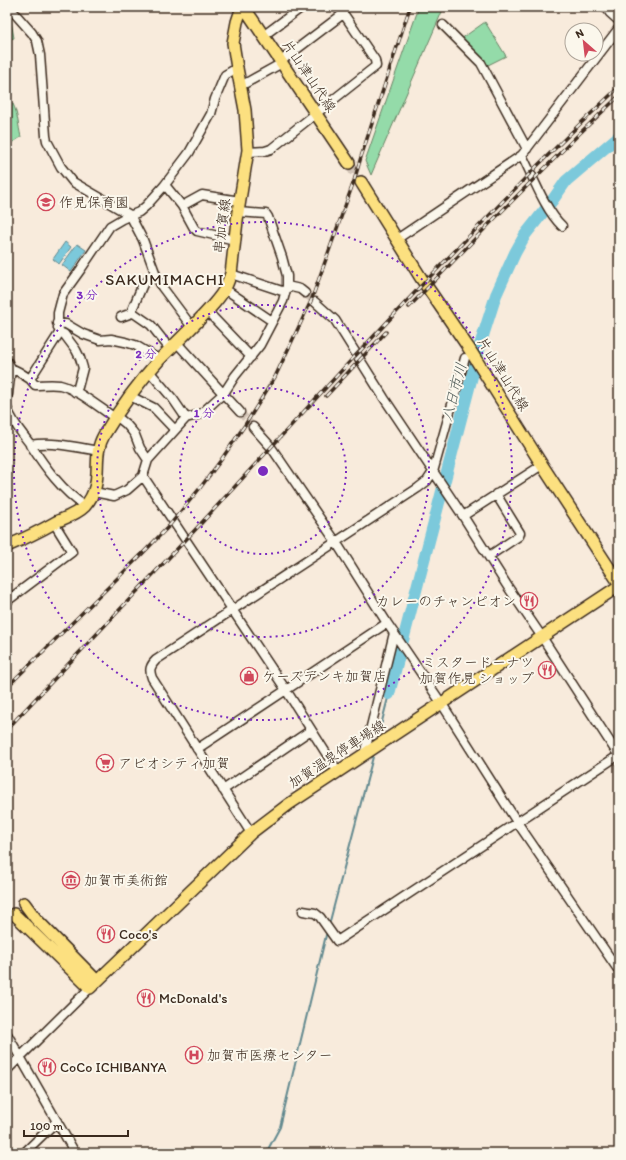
<svg xmlns="http://www.w3.org/2000/svg" width="626" height="1160" font-family="Itim,'Klee One',sans-serif">
	<style>
		.green { fill: #94dba9; stroke: #688264 }
		.water { fill: #7cc9db; stroke: #62898f }
		.lines { fill: none; stroke-linecap: round; stroke-linejoin: round }
		.stream { stroke: #62898f; stroke-width: 2 }
		.river { stroke: #7cc9db; stroke-width: 12 }
		.minor-tunnel { stroke: #d2c4b6; stroke-width: 8; stroke-dasharray: 8 4; stroke-linecap: butt }
		.major-tunnel { stroke: #d2c4b6; stroke-width: 11; stroke-dasharray: 11 5.5; stroke-linecap: butt }
		.minor-casing { stroke: #3b2a1e; stroke-width: 11 }
		.major-casing { stroke: #3b2a1e; stroke-width: 14 }
		.minor { stroke: #fbf7ec; stroke-width: 8 }
		.major { stroke: #fce080; stroke-width: 11 }
		.rail-casing { stroke: #3b2a1e; stroke-width: 3.5 }
		.rail { stroke: #fbf7ec; stroke-width: 2; stroke-dasharray: 6; stroke-linecap: butt }
		.ring { fill: none; stroke: #7b2cbf; stroke-width: 2; stroke-dasharray: 2 4 }
		.labels { text-anchor: middle; dominant-baseline: central; stroke-width: 4; stroke-linejoin: round; paint-order: stroke }
		.street-label { font-size: 14px; fill: #3b2a1e; stroke: #fbf7ec }
		.poi-label { font-size: 14px; fill: #3b2a1e; stroke: #fbf7ec; text-anchor: start }
		.water-label { font-size: 15px; font-style: italic; fill: #4e5a57; stroke: #fbf7ec }
		.quarter-label { font-size: 16px; letter-spacing: 1px; fill: #3b2a1e; stroke: #fbf7ec }
		.centre { fill: #7b2cbf; stroke: #fbf7ec; stroke-width: 2 }
		.ring-label { font-size: 12px; text-anchor: middle; font-weight: bold; fill: #7b2cbf; stroke: #fbf7ec; stroke-width: 4; stroke-linejoin: round; paint-order: stroke }
	</style>
	<rect width="100%" height="100%" fill="#f8ebdc"/>
	<filter id="ink" filterUnits="userSpaceOnUse"><feTurbulence type="fractalNoise" baseFrequency=".025" numOctaves="2"/><feDisplacementMap in="SourceGraphic" scale="8" xChannelSelector="R" yChannelSelector="G"/><feConvolveMatrix kernelMatrix="1 2 1 2 8 2 1 2 1" color-interpolation-filters="sRGB"/></filter>
	<g filter="url(#ink)">
		<!-- green -->
		<path class="green" d="M419,7H444L371,175L365,161Z
			M7,9L9,11L14,38L7,40Z
			M485,22L506,56L486,66L461,39Z
			M13,104C18,114 18,125 21,137L7,146V105Z"/>
		<!-- water -->
		<path class="water" d="M65,242L71,247L59,264L53,259Z
			M77,244L86,250L71,272L62,265Z"/>
		<g class="lines">
			<!-- stream -->
			<path class="stream" d="M377,741L389,694
				M329,925L374,753
				M266,1153L280,1127L327,931"/>
			<!-- river -->
			<path class="river" d="M389,694L481,342L496,295L515,253L525,235L552,201L566,181L619,136"/>
			<!-- minor-tunnel -->
			<path class="minor-tunnel" d="M305,293L315,302
				M240,412L253,427"/>
			<!-- major-tunnel -->
			<path class="major-tunnel" d="M349,163L361,182"/>
			<defs>
				<path id="minor" d="M9,7L32,33L37,41L40,55L46,136L47,141L61,167L73,182L130,215L143,240L156,275L162,287L192,327
					M606,7L610,13L619,21
					M443,25L481,63L527,149
					M263,36L302,7
					M281,61L343,14
					M240,85L246,83L282,63
					M248,152L265,151L271,149L376,66L375,60L339,7
					M522,155C533,177 545,210 562,226
					M165,185L182,206L194,228L197,231L235,240
					M182,206L202,195L240,201
					M397,239L522,155L619,28
					M231,274L285,292
					M287,286L300,289L305,293
					M225,289L272,321
					M315,302L335,320L384,398L463,516L508,587L542,637L619,756
					M207,311L251,357
					M132,313V310L143,284L156,275
					M121,317L132,313L135,314L151,325L170,349
					M57,323L66,324L83,334L100,340L111,339L125,342L135,345L160,360
					M177,343L240,412
					M7,361L11,368L19,372L30,379L35,385C43,385 52,384 60,385C77,389 100,408 115,418
					M149,371L173,399L186,418
					M30,379L60,332
					M75,392L78,387L83,368L80,358L76,350L64,334L60,332L58,328V313L63,294L81,269L110,226L122,219L139,212L146,206L164,186L189,153L211,114L215,99L225,75L237,68
					M7,396L8,394L11,368
					M130,396L154,408L175,430
					M7,408C12,422 21,432 30,444C45,467 62,491 85,506
					M116,416L126,424L132,431L135,435L140,448L148,460
					M253,427L271,447L336,542L387,623L442,704L517,822L619,971
					M30,445C52,441 76,447 98,451
					M143,476L286,690L387,623
					M94,492L114,496L127,490L143,476L148,460L186,418L201,414L215,401L224,393L235,376L260,345L283,301L287,286V276L282,257L268,217L266,214L238,212
					M463,516L542,465
					M489,556L519,536L520,533L496,494
					M7,601L72,552L54,523
					M197,749L286,690L338,772
					M364,755L394,633
					M223,790L311,730
					M251,833L152,678C149,670 150,666 156,660L418,488L427,481L433,472L465,358
					M303,911L315,913L320,917L337,941L619,755
					M7,1034L75,1153
					M7,1070L90,988
					M24,1153L57,1121"/>
				<path id="major" d="M244,7L349,163
					M361,182L421,278L468,347L542,465L619,583
					M7,546C24,539 40,531 56,522C65,518 77,514 85,506C106,482 90,459 104,435C120,408 139,382 160,359C177,342 195,325 211,307C216,301 222,295 225,288C228,283 229,278 231,274L238,212L248,150L245,110L237,68L233,43L237,22L242,7
					M24,903L36,919L97,981
					M14,914L90,988L251,833L289,804L619,586"/>
			</defs>
			<!-- minor casing -->
			<use href="#minor" class="minor-casing"/>
			<!-- major casing -->
			<use href="#major" class="major-casing"/>
			<!-- minor -->
			<use href="#minor" class="minor"/>
			<!-- major -->
			<use href="#major" class="major"/>
			<defs>
				<path id="rail" d="M409,307L496,217L579,134L619,96
					M326,396L386,332
					M7,687L142,554L169,526L200,488L221,460L245,425L275,377L311,301L354,181L361,157L410,7
					M7,729L195,530L343,369L420,287L537,166L580,124L619,87"/>
			</defs>
			<!-- rail casing -->
			<use href="#rail" class="rail-casing"/>
			<!-- rail -->
			<use href="#rail" class="rail"/>
		</g>
	</g>
	<!-- distance rings -->
	<g class="ring">
		<circle cx="263" cy="471" r="83"/>
		<circle cx="263" cy="471" r="166"/>
		<circle cx="263" cy="471" r="249"/>
	</g>
	<!-- icons -->
	<defs>
		<symbol id="school-ring" viewBox="-11 -11 22 22"><circle r="9.5" fill="#fbf7ec" stroke="#d1495b" stroke-width="1.5"/><path d="M0-5L7-2L0 1L-7-2ZM-4 1L0 2.5L4 1V4Q0 6-4 4Z" fill="#d1495b"/></symbol>
		<symbol id="restaurant-ring" viewBox="-11 -11 22 22"><circle r="9.5" fill="#fbf7ec" stroke="#d1495b" stroke-width="1.5"/><path d="M-5-6h1v4h1v-4h1v4h1v-4h1v5L-1.5 .5V6h-2V.5L-5-1ZM5-6V6H3V1.5H1.5Q1.5-4 5-6Z" fill="#d1495b"/></symbol>
		<symbol id="shop-ring" viewBox="-11 -11 22 22"><circle r="9.5" fill="#fbf7ec" stroke="#d1495b" stroke-width="1.5"/><path d="M-5-2.5h2.3a2.7 3.5 0 0 1 5.4 0H5L5.5 6h-11ZM-1.5-2.5h3a1.5 2.3 0 0 0-3 0Z" fill="#d1495b"/></symbol>
		<symbol id="supermarket-ring" viewBox="-11 -11 22 22"><circle r="9.5" fill="#fbf7ec" stroke="#d1495b" stroke-width="1.5"/><path d="M-6-5.5h2.5l.6 2H6L4.5 2H-2.5L-4.4-4H-6ZM-1.5 3.2a1.3 1.3 0 1 0 .1 0ZM3 3.2a1.3 1.3 0 1 0 .1 0Z" fill="#d1495b"/></symbol>
		<symbol id="museum-ring" viewBox="-11 -11 22 22"><circle r="9.5" fill="#fbf7ec" stroke="#d1495b" stroke-width="1.5"/><path d="M0-6L6-3V-2H-6V-3ZM-5-1h2V3h-2ZM-1-1h2V3h-2ZM3-1h2V3H3ZM-6 4H6V6H-6Z" fill="#d1495b"/></symbol>
		<symbol id="hospital-ring" viewBox="-11 -11 22 22"><circle r="9.5" fill="#fbf7ec" stroke="#d1495b" stroke-width="1.5"/><path d="M-5-5h3v3.5h4V-5h3V5h-3V1.5h-4V5h-3Z" fill="#d1495b"/></symbol>
	</defs>
	<g fill-rule="evenodd">
		<use href="#school-ring" x="36" y="192" width="20" height="20"/>
		<use href="#restaurant-ring" x="519" y="591" width="20" height="20"/>
		<use href="#restaurant-ring" x="537" y="660" width="20" height="20"/>
		<use href="#shop-ring" x="239" y="666" width="20" height="20"/>
		<use href="#supermarket-ring" x="95" y="753" width="20" height="20"/>
		<use href="#museum-ring" x="61" y="870" width="20" height="20"/>
		<use href="#restaurant-ring" x="96" y="924" width="20" height="20"/>
		<use href="#restaurant-ring" x="136" y="988" width="20" height="20"/>
		<use href="#hospital-ring" x="184" y="1045" width="20" height="20"/>
		<use href="#restaurant-ring" x="37" y="1057" width="20" height="20"/>
	</g>
	<g class="labels">
		<!-- street labels -->
		<g class="street-label">
			<text transform="translate(309 76) rotate(56)">片山津山代線</text>
			<text transform="translate(222 226) rotate(-83)">串加賀線</text>
			<text transform="translate(503 374) rotate(58)">片山津山代線</text>
			<text transform="translate(337 754) rotate(-33)">加賀温泉停車場線</text>
		</g>
		<!-- poi labels -->
		<g class="poi-label">
			<text x="59" y="202">作見保育園</text>
			<text x="516" y="601" text-anchor="end">カレーのチャンピオン</text>
			<text x="534" y="662" text-anchor="end">ミスタードーナツ<tspan x="534" dy="16">加賀作見 ショップ</tspan></text>
			<text x="262" y="676">ケーズデンキ加賀店</text>
			<text x="118" y="763">アビオシティ加賀</text>
			<text x="84" y="880">加賀市美術館</text>
			<text x="119" y="934">Coco's</text>
			<text x="159" y="998">McDonald's</text>
			<text x="207" y="1055">加賀市医療センター</text>
			<text x="60" y="1067">CoCo ICHIBANYA</text>
		</g>
		<!-- water labels -->
		<g class="water-label">
			<text transform="translate(454 392) rotate(-75)">八日市川</text>
		</g>
		<!-- quarter labels -->
		<g class="quarter-label">
			<text x="165" y="279">SAKUMIMACHI</text>
		</g>
	</g>
	<circle cx="263" cy="471" r="6" class="centre"/>
	<g class="ring-label">
		<text x="87" y="299">3 分</text>
		<text x="146" y="358">2 分</text>
		<text x="204" y="417">1 分</text>
	</g>
	<!-- margin -->
	<rect width="626" height="1160" fill="none" stroke="#fbf7ec" stroke-width="24"/>
	<rect x="12" y="12" width="602" height="1136" fill="none" stroke="#3b2a1e" stroke-width="1.5" filter="url(#ink)"/>
	<!-- north arrow -->
	<g transform="translate(584 42) rotate(332)"><circle r="19" fill="#fbf7ec" stroke="#aea59a"/>
	<path d="M0-3L7 15L0 10L-7 15Z" fill="#d1495b"/>
	<text y="-6" font-size="11" font-weight="bold" text-anchor="middle" fill="#3b2a1e">N</text>
	</g>
	<!-- scale -->
	<path d="M24 1130v6h104v-6" fill="none" stroke="#3b2a1e" stroke-width="2"/>
	<text x="30" y="1130" font-size="12" fill="#3b2a1e" stroke="#fbf7ec" stroke-width="3" paint-order="stroke">100 m</text>
</svg>
